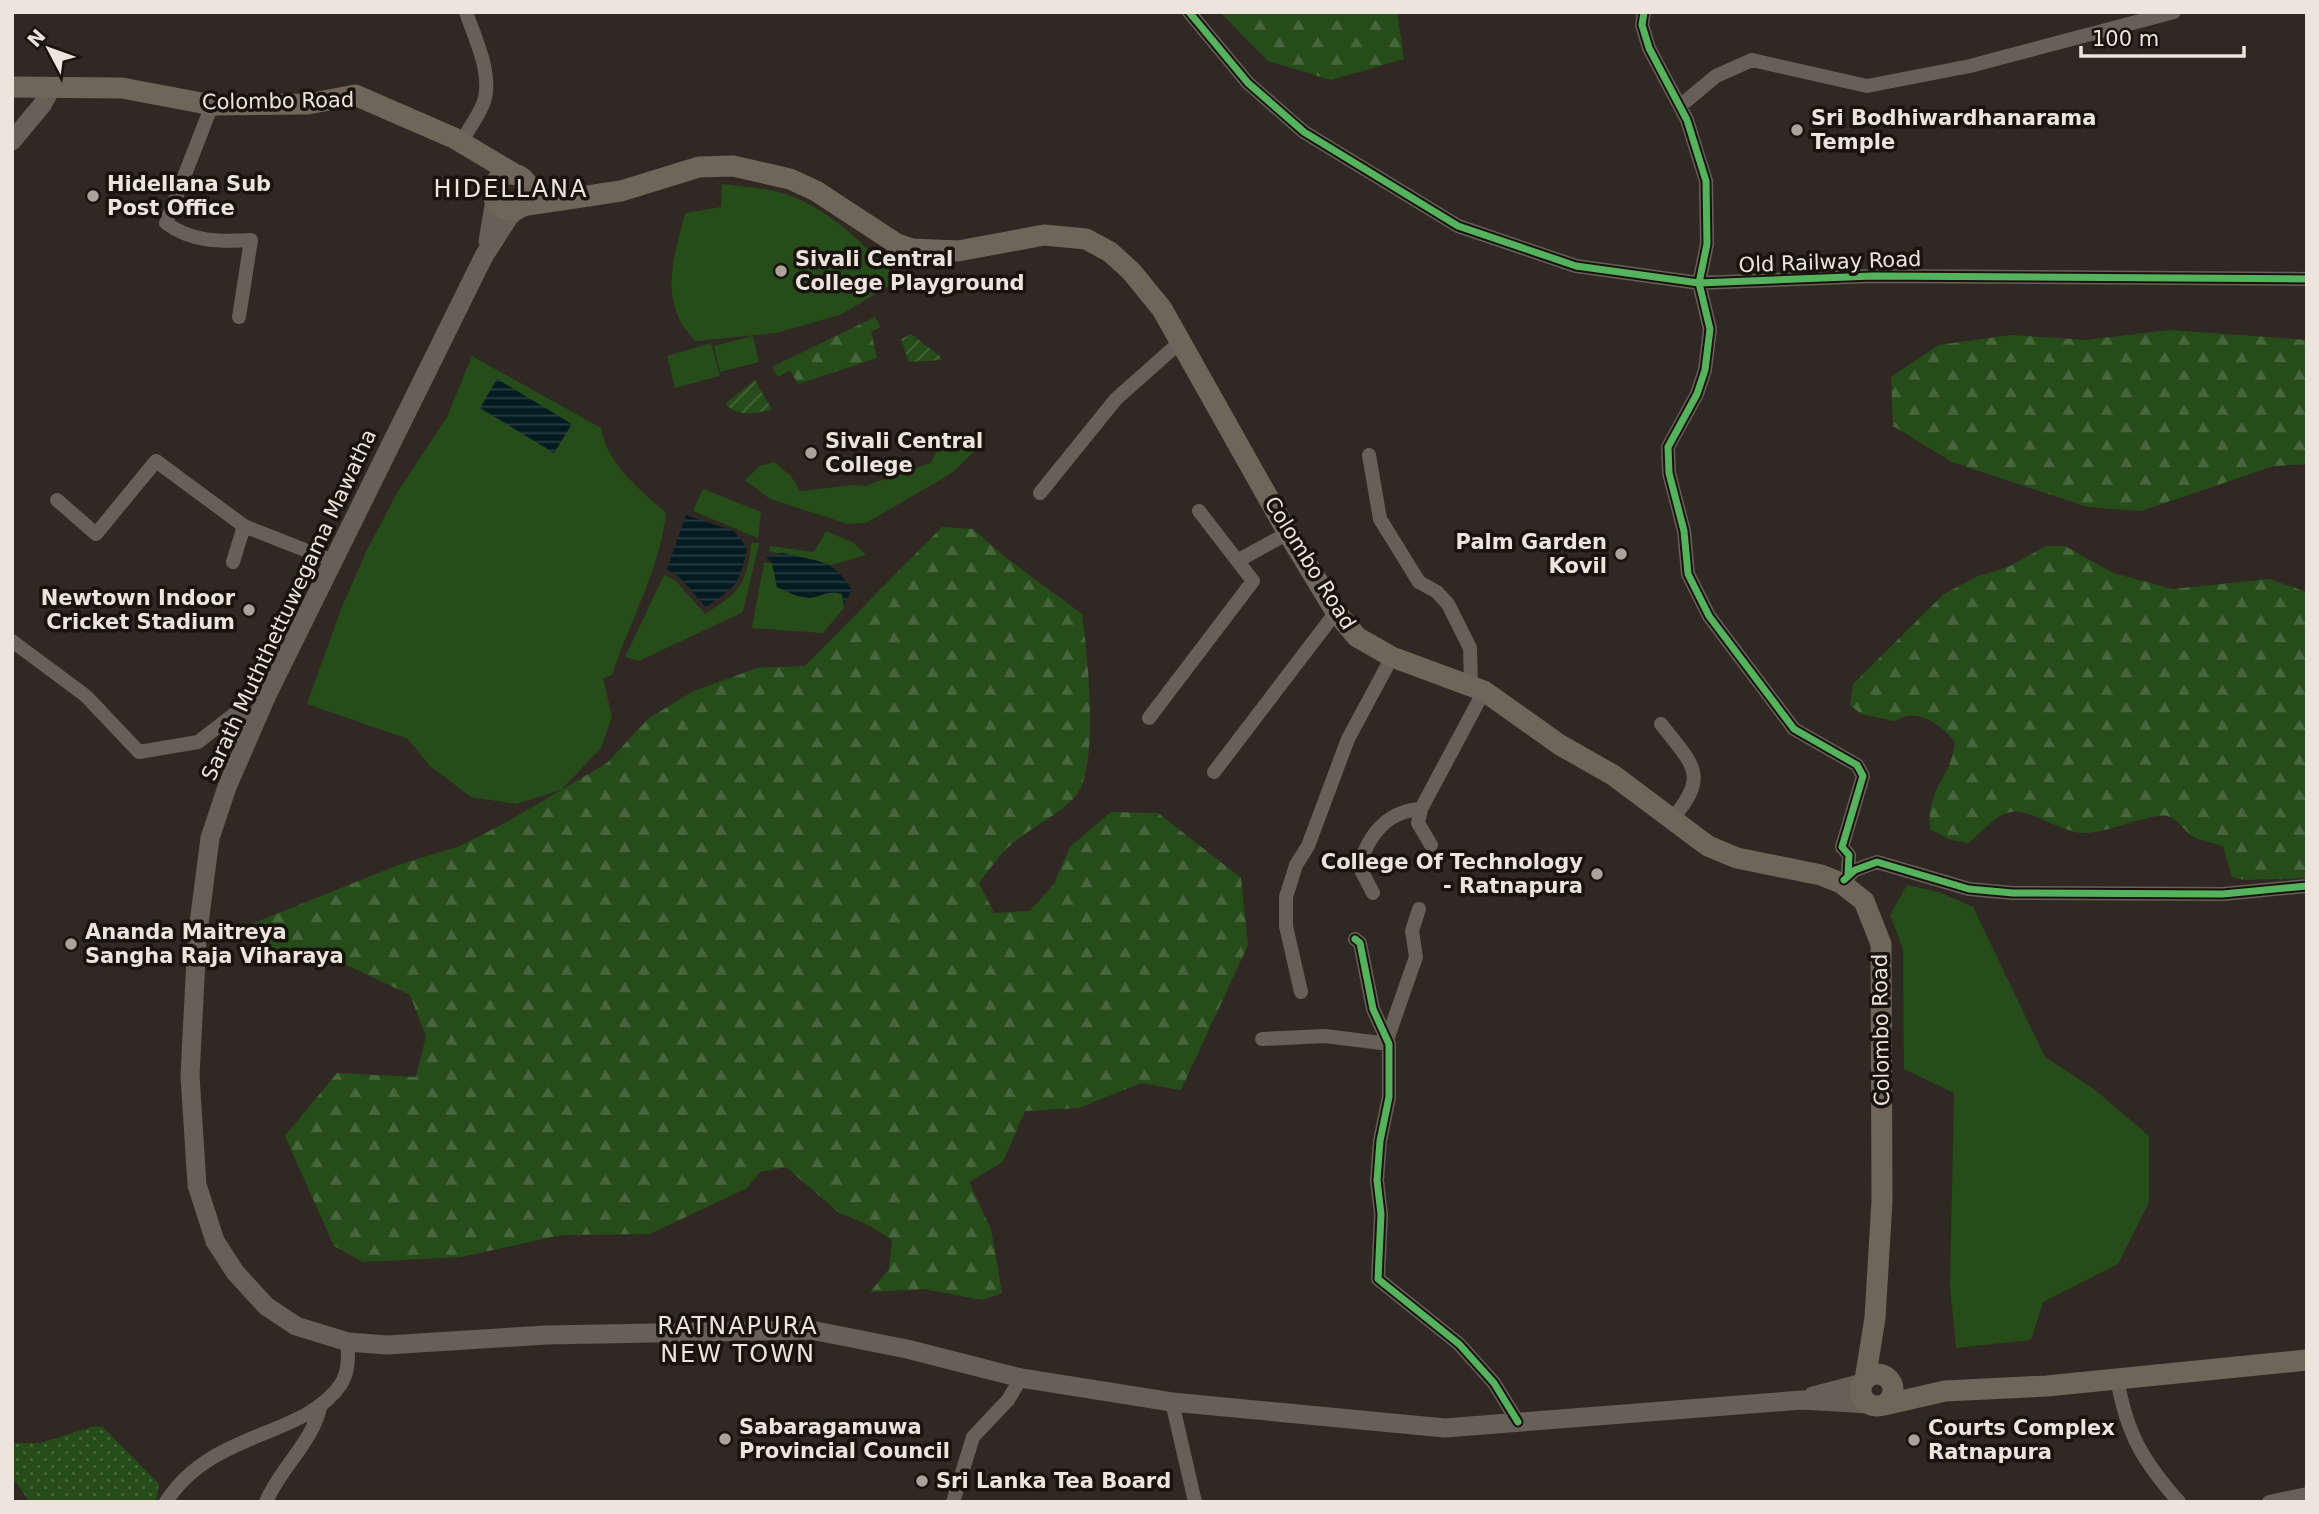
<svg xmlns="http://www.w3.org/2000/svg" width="2319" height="1514" font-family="'DejaVu Sans',sans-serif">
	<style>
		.grass { fill: #264c1a }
		.forest { fill: url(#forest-firs) }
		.park { fill: url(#park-dots) }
		.garden { fill: url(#garden-furrows) }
		.water { fill: url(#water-rules) }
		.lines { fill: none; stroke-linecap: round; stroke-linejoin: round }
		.minor { stroke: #676058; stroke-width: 14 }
		.major { stroke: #686056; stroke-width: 19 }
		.highway { stroke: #70655a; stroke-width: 21 }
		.cycleway-casing { stroke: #19130e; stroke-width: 11 }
		.cycleway { stroke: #56b35d; stroke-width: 7 }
		.poi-dot { fill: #aba39b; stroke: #19130e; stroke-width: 2.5 }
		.labels { text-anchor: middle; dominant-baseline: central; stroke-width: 7; stroke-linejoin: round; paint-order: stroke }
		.street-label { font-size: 21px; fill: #ede4dc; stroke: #19130e }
		.poi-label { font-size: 21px; font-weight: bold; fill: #ede4dc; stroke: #19130e; text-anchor: start }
		.quarter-label { font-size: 24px; letter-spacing: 2px; fill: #ede4dc; stroke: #19130e }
	</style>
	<defs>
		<pattern id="forest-firs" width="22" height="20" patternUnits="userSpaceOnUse" patternTransform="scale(1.75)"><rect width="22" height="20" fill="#264c1a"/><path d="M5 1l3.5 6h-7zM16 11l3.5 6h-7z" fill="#46663b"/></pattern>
		<pattern id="park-dots" width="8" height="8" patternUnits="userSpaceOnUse" patternTransform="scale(1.75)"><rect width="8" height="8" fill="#264c1a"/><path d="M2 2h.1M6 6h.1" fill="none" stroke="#46663b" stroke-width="1.8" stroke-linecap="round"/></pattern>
		<pattern id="garden-furrows" width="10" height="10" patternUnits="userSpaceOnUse" patternTransform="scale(1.75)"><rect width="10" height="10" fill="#264c1a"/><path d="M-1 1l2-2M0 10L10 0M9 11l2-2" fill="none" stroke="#46663b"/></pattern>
		<pattern id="water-rules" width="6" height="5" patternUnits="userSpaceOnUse" patternTransform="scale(1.75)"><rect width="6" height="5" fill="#041b22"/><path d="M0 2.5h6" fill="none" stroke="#293c42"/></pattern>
	</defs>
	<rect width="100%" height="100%" fill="#302923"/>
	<!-- grass -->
	<path class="grass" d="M722,184C741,187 763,187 782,193C831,208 863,245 899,280L840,315L776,333L695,341C658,302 673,260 685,213L721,207Z
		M753,336L759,362L720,372L714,346Z
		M711,343L720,376L675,388L667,356Z
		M472,356L601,428C608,466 638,487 666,513C659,572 630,620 612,675L603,678L612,717L601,748L561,790L516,804L471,797L430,766L408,739L307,704L341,609L367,550L397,493L447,417Z
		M982,433L983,443L952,473L866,523L848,524L770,499L745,480L760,466L774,462L791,476L800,491L853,485L865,486L931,463L941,442L959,435Z
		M703,489L761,512L758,538L693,511Z
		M826,531L854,543L866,555L831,565L769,551L770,546L814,552Z
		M751,543H759L743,612L639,661L625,657L664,575L675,580L705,614C739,593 748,583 751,543Z
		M764,563H772L777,587C788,592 802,600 815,597C827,593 829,591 842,594L844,608L823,633L752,628Z
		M1907,885L1939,892L1973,907L2045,1057L2094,1089L2149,1136V1202L2118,1264L2043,1302L2031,1340L1956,1348L1950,1286L1954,1093L1904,1069L1903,949L1890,915Z"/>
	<!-- forest -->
	<path class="forest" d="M1220,12H1397L1404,59L1331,80L1268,61Z
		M875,317L881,327L871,332L877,358L798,384L790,370L778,377L772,367Z
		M2170,330L2307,340V464L2274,466L2141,511L2088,507L1952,462L1893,426L1891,377L1939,345L2011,335L2086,340Z
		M942,527L973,529L1005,557L1082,614C1087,651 1101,770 1074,798C1054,818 1026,830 1006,849C996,859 988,872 979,883L994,913L1030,911L1054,884L1070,847L1111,812L1158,813L1241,878L1248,945L1181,1090L1141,1083L1079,1108L1025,1111L1003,1162L969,1182L991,1229L1002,1293L982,1300L924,1289L870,1292L889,1269L892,1240L870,1226L838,1212L786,1167L760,1172L747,1188L650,1234L562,1235L461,1257L363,1262L334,1246L285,1136L337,1073L416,1077L426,1036L410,995L338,961L282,958L260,948L254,923L398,865L460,846L505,823L607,763L649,718L694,691L757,668L805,666Z
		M2046,546H2065L2113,573L2173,589L2269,579L2307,592V878L2244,880L2232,877L2223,846C2214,843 2200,841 2192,836C2183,830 2179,819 2167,816C2154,812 2108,833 2084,833C2059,832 2035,810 2012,812C1996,813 1981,834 1968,843L1951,840L1930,829C1926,789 1953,774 1955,742C1940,723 1917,707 1894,721L1861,714L1850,705L1853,684L1944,594L1978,576L2008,567Z"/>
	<!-- park -->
	<path class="park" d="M95,1426L103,1427L159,1484L156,1502H30L12,1477V1443H41Z"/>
	<!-- garden -->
	<path class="garden" d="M911,334L940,356L942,360L909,362L901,339Z
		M755,380L772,410C754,413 740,418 725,404Z"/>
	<!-- water -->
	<path class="water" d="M497,379L572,424L554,453L480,408Z
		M686,515L734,531L747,548C740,584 736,587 706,607L678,576L667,569Z
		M783,553C817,562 832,557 852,590L844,604L842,594C829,591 826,594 815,597C802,600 788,592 777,587L772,563L766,557Z"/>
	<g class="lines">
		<!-- minor -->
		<path class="minor" d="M1189,12L1248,83L1304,132L1458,226L1576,266L1699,283L1873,276L2307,279
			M1644,12L1642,25L1649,48L1687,120L1706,181L1707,244L1699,283L1710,329L1705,370L1697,394L1668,447L1669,473L1684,531L1688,574L1709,616L1794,729L1857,765L1863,776L1842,847L1849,855L1848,875
			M212,105L166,223C191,242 221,242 251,240L239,317
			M1680,106L1716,76L1752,60L1867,86L1970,66L2174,12
			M461,142C468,130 478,117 483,104C494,76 475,39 466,12
			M1369,455L1380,519L1419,582L1437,592L1448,604L1470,648L1471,684
			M1040,493L1116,399L1179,343
			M57,500L96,534L156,461L244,526
			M1239,560L1288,533
			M233,562L244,526L333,561
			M12,641L86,696L139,752L198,742L237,712L258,715
			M1149,718L1253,581L1199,511
			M1661,724C1693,765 1710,775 1672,819
			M1214,772L1336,612
			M1421,809L1418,823L1431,845
			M1845,879L1855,870L1877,862L1969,889L2013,893L2223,894L2307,886
			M1373,893L1359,866C1369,834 1387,811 1421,809L1484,691
			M1355,939L1360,943L1373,1009L1389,1044V1097L1380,1141L1377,1180L1381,1214L1378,1279L1459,1344L1494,1383L1518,1422
			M1301,992L1286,926V897L1296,865L1308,846L1348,739L1392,657
			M1388,1037L1416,957L1412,931L1419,909
			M1262,1039L1325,1036L1389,1044
			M2117,1379C2127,1434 2142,1460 2179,1502
			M1172,1402L1195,1502
			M166,1502C211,1430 305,1438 341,1384C349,1372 348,1356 348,1342
			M266,1502C281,1466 313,1443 321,1404
			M953,1502L973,1437L1008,1400L1021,1378
			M2269,1502L2307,1494"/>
		<!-- major -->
		<path class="major" d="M12,141L42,105L52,87
			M519,208L509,217L484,256L267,695L227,787L210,838L197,939L190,1076L197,1185L215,1241L235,1272L266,1306L296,1326L348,1342L387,1345L546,1335L811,1330L907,1349L1021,1378L1172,1402L1445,1428L1802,1400L1869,1404
			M488,241L495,200
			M1813,1396L1863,1383"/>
		<!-- highway -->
		<path class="highway" d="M12,87L122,88L212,105L308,104L355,95L454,138L516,175
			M493 192a18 18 0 1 1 36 0a18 18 0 1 1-36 0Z
			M521,206L621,191L699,167L733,166L790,179L816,191L897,244L912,249L958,251L1044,235L1086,239L1110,252L1131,271L1162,309L1288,533L1336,612L1357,637L1392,657L1484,691L1560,745L1613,775L1708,846L1737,858L1821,875L1841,883L1864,901L1881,944L1882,1201L1875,1318L1865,1380
			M1861 1390a16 16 0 1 1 32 0a16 16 0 1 1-32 0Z
			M1884,1405L1945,1391L2047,1386L2307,1360"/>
		<defs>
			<path id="cycleway" d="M1189,12L1248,83L1304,132L1458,226L1576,266L1699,283L1873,276L2307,279
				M1644,12L1642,25L1649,48L1687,120L1706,181L1707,244L1699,283L1710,329L1705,370L1697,394L1668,447L1669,473L1684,531L1688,574L1709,616L1794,729L1857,765L1863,776L1842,847L1849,855L1848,875
				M1844,880L1855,870L1877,862L1969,889L2013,893L2223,894L2307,886
				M1355,939L1360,943L1373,1009L1389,1044V1097L1380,1141L1377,1180L1381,1214L1378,1279L1459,1344L1494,1383L1518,1422"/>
		</defs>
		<!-- cycleway casing -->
		<use href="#cycleway" class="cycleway-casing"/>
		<!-- cycleway -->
		<use href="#cycleway" class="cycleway"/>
	</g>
	<!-- markers -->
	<g class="poi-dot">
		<circle cx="1797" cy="130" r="7"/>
		<circle cx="93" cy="196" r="7"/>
		<circle cx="781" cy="271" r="7"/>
		<circle cx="811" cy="453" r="7"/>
		<circle cx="1621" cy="554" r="7"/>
		<circle cx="249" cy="610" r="7"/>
		<circle cx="1597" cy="874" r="7"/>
		<circle cx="71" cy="944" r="7"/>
		<circle cx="725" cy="1439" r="7"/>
		<circle cx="1914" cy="1440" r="7"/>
		<circle cx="922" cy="1481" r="7"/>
	</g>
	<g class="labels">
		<!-- street labels -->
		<g class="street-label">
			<text transform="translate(278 101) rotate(-1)">Colombo Road</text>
			<text transform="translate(1830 262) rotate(-2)">Old Railway Road</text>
			<text transform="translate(1310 563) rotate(58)">Colombo Road</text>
			<text transform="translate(289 605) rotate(-65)">Sarath Muththettuwegama Mawatha</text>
			<text transform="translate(1881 1030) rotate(-91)">Colombo Road</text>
		</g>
		<!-- poi labels -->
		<g class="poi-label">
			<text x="1811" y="118">Sri Bodhiwardhanarama<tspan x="1811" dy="24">Temple</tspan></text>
			<text x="107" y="184">Hidellana Sub<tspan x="107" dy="24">Post Office</tspan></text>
			<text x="795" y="259">Sivali Central<tspan x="795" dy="24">College Playground</tspan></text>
			<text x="825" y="441">Sivali Central<tspan x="825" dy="24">College</tspan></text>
			<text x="1607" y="542" text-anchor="end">Palm Garden<tspan x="1607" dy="24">Kovil</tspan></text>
			<text x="235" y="598" text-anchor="end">Newtown Indoor<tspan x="235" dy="24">Cricket Stadium</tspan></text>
			<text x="1583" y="862" text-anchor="end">College Of Technology<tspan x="1583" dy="24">- Ratnapura</tspan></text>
			<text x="85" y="932">Ananda Maitreya<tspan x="85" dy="24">Sangha Raja Viharaya</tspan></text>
			<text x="739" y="1427">Sabaragamuwa<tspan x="739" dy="24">Provincial Council</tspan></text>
			<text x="1928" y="1428">Courts Complex<tspan x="1928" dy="24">Ratnapura</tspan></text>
			<text x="936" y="1481">Sri Lanka Tea Board</text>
		</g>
		<!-- quarter labels -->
		<g class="quarter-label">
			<text x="511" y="189">HIDELLANA</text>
			<text x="738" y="1326">RATNAPURA<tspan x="738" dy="28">NEW TOWN</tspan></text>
		</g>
	</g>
	<!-- border -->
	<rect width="2319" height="1514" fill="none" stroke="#ede4dc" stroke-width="28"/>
	<!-- north arrow -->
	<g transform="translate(49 49) rotate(311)" stroke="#19130e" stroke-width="5" paint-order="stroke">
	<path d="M0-5L12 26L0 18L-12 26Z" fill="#ede4dc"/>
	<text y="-10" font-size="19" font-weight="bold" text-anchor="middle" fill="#ede4dc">N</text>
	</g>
	<!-- scale -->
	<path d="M2081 46v10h163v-10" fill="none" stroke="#ede4dc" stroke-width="3.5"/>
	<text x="2092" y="46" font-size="21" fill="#ede4dc" stroke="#19130e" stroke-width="5" paint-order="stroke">100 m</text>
</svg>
